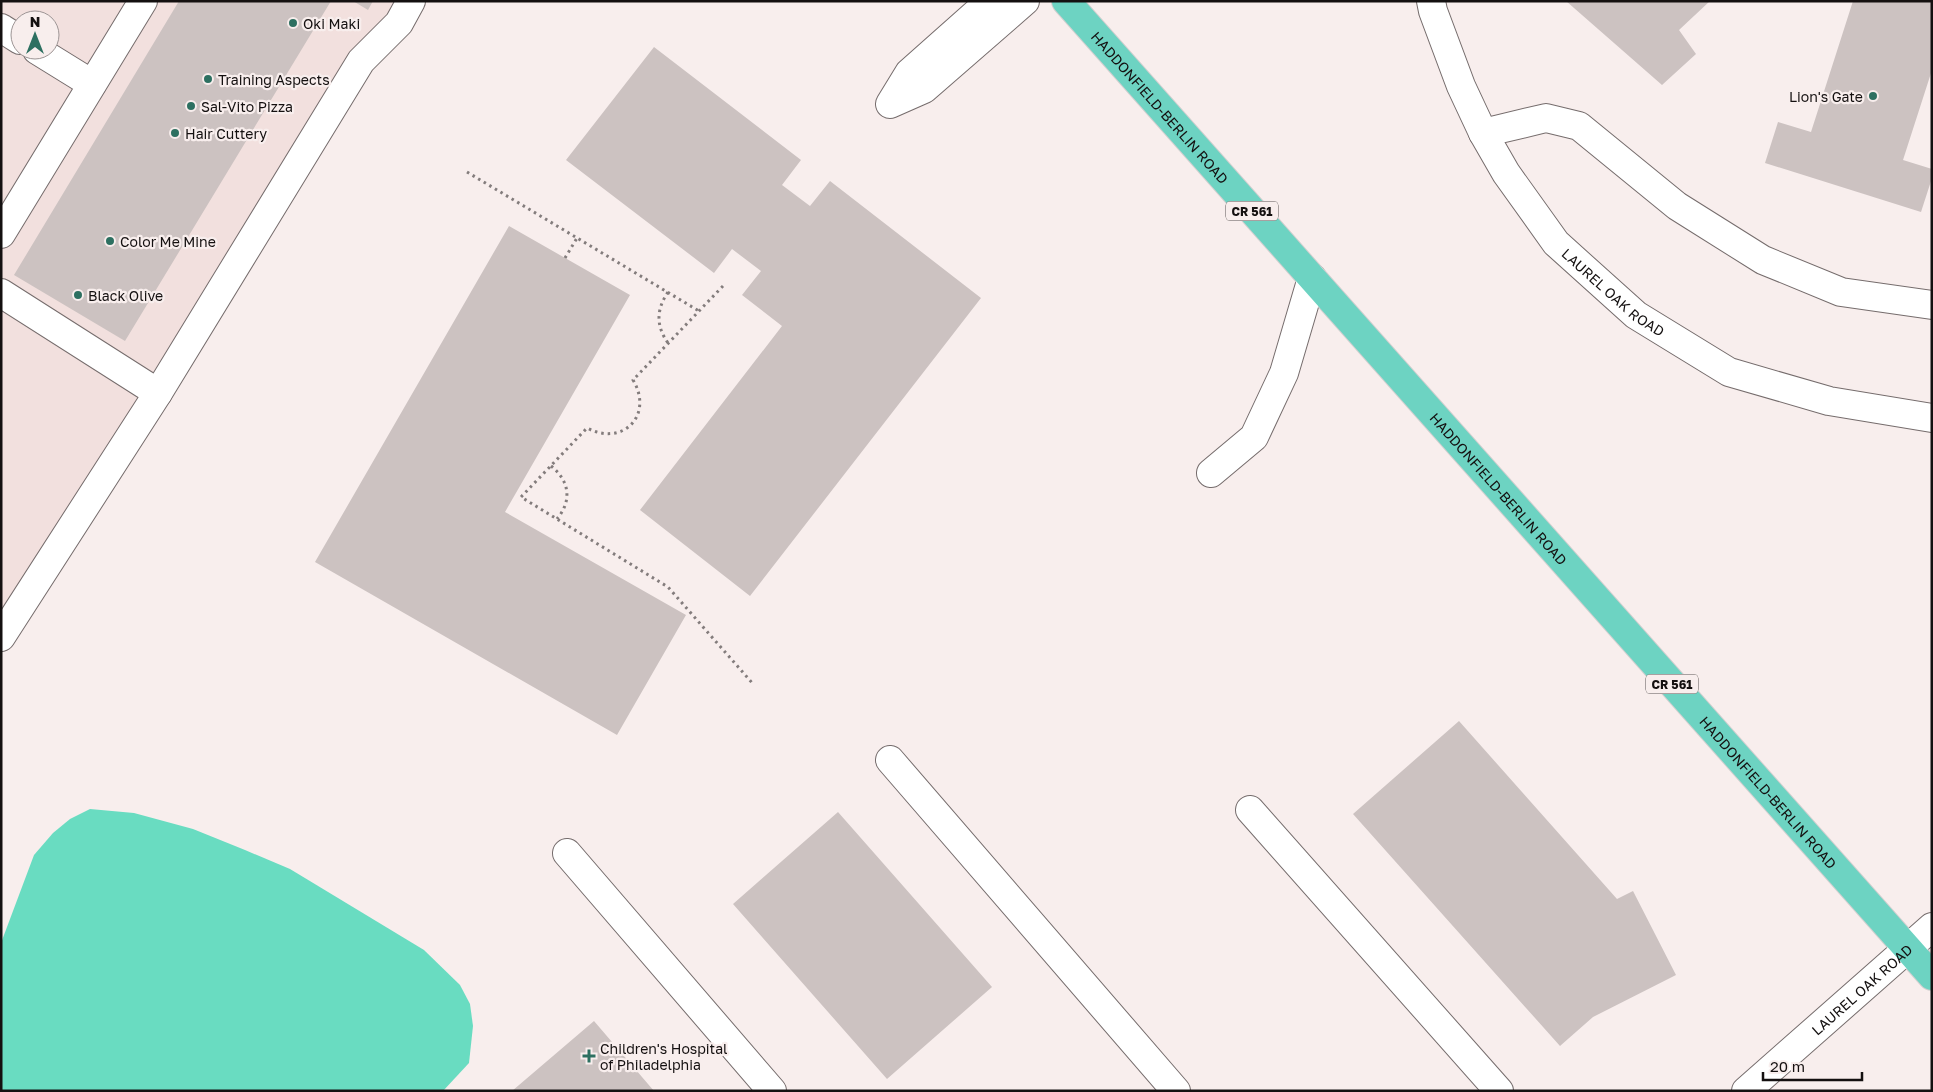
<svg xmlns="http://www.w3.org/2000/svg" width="1933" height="1092" font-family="'Golos Text',sans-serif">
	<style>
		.built { fill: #f2e0de; fill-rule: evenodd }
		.water { fill: #69dcc1 }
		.building { fill: #ccc2c1 }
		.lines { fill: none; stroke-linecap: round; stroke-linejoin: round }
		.minor-casing { stroke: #756c6c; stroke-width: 30 }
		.major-casing { stroke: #d0cfcf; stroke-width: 30 }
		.path { stroke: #837c7c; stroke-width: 3; stroke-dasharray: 2.5 4; stroke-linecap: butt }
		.minor { stroke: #fff; stroke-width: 28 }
		.major { stroke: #6dd3c2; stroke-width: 28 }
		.poi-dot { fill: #2d7061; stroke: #f8eeed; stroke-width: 2 }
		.labels { text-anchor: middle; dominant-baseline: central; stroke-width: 4.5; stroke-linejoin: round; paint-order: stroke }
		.shield { fill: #f8eeed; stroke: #585352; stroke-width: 1 }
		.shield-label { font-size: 12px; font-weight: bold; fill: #141010 }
		.poi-label { font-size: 14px; fill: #141010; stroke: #f8eeed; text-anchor: start }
		.street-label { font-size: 14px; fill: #141010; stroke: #f8eeed }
	</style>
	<rect width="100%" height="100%" fill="#f8eeed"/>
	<!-- built -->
	<path class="built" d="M1,1H411L1,637ZM20,20H50V50H20Z"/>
	<!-- water -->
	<path class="water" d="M90,809L134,813L193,829L245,850L290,869L424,950L460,985L470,1004L473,1026L469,1063L443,1091H1V943L34,855L53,833L70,819Z"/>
	<!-- building -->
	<path class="building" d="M179,1H331L125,341L14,275Z
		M353,1H373L368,10Z
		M1566,1H1710L1679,30L1696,54L1662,85Z
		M1853,1H1932V70L1903,160L1932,169V178L1921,212L1765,163L1778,122L1811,132Z
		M654,47L801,160L782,185L810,206L830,181L981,298L750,596L640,510L782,326L742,295L761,271L732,249L714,273L566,160Z
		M509,226L630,295L505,512L686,615L617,735L315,562Z
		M1459,721L1617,899L1633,891L1676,975L1593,1017L1560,1046L1353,814Z
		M838,812L992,987L887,1079L733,904Z
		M594,1021L654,1091H512Z"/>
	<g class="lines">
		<defs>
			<g id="minor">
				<path d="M990,1L909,73L890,104L924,89L1025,1"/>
				<path id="s1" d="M1431,1L1433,11L1461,86L1483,133L1506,173L1556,243L1636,315L1729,372L1829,401L1932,418"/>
				<path d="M1,28L20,40"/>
				<path d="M37,50L92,84"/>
				<path d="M1483,133L1546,118L1579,126L1677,206L1763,260L1841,292L1932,305"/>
				<path d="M1,234L143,1"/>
				<path d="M1,293L158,393"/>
				<path d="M1211,473L1254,437L1284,373L1312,278"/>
				<path d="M1,637L158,393L361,61L399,23L411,1"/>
				<path d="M890,760L1176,1091"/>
				<path d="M1250,810L1499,1091"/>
				<path d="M567,853L772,1091"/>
				<path id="s2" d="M1746,1091L1932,927"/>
			</g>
			<g id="major">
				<path id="s3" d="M1066,1L1932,976"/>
			</g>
		</defs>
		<!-- minor casing -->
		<use href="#minor" class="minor-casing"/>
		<!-- major casing -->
		<use href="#major" class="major-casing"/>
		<!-- path -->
		<path class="path" d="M467,172L699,311
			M565,258L577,238
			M723,286L633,380C654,415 623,447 587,428L521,497L668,587L754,685
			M668,292C656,310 656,326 668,343
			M551,466C570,481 572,501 557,519"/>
		<!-- minor -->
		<use href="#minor" class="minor"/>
		<!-- major -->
		<use href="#major" class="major"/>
	</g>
	<!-- markers -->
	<g class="poi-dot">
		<circle cx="293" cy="23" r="5"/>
		<circle cx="208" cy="79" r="5"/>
		<circle cx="1873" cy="96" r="5"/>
		<circle cx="191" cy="106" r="5"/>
		<circle cx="175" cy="133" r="5"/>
		<circle cx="110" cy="241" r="5"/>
		<circle cx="78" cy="295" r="5"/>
		<path d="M586.5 1048.5h5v5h5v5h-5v5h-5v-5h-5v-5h5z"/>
	</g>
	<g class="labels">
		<!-- shield labels -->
		<g class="shield">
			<rect x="1226" y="201.5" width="52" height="19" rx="4"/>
			<rect x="1646" y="674.5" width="52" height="19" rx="4"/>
		</g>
		<g class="shield-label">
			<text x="1252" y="211">CR 561</text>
			<text x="1672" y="684">CR 561</text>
		</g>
		<!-- poi labels -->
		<g class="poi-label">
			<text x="303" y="23">Oki Maki</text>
			<text x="218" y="79">Training Aspects</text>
			<text x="1863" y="96" text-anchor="end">Lion's Gate</text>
			<text x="201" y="106">Sal-Vito Pizza</text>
			<text x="185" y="133">Hair Cuttery</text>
			<text x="120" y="241">Color Me Mine</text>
			<text x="88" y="295">Black Olive</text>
			<text x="600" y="1048">Children's Hospital<tspan x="600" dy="16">of Philadelphia</tspan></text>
		</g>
		<!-- street labels -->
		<g class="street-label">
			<text stroke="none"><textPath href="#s3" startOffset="142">HADDONFIELD-BERLIN ROAD</textPath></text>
			<text stroke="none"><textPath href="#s1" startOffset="350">LAUREL OAK ROAD</textPath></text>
			<text stroke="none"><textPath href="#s3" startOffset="652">HADDONFIELD-BERLIN ROAD</textPath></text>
			<text stroke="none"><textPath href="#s3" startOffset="1058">HADDONFIELD-BERLIN ROAD</textPath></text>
			<text stroke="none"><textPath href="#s2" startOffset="154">LAUREL OAK ROAD</textPath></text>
		</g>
	</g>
	<!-- border -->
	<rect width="1933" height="1092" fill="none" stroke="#141010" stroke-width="5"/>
	<!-- north arrow -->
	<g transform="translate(35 35)"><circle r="24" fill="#f8eeed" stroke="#9d9595"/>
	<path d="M0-4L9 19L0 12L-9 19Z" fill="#2d7061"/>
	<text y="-8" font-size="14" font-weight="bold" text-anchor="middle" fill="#141010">N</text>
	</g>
	<!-- scale -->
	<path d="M1763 1072v8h99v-8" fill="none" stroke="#141010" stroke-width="2.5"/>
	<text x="1770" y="1072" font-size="15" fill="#141010" stroke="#f8eeed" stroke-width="4" paint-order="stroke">20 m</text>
</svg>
